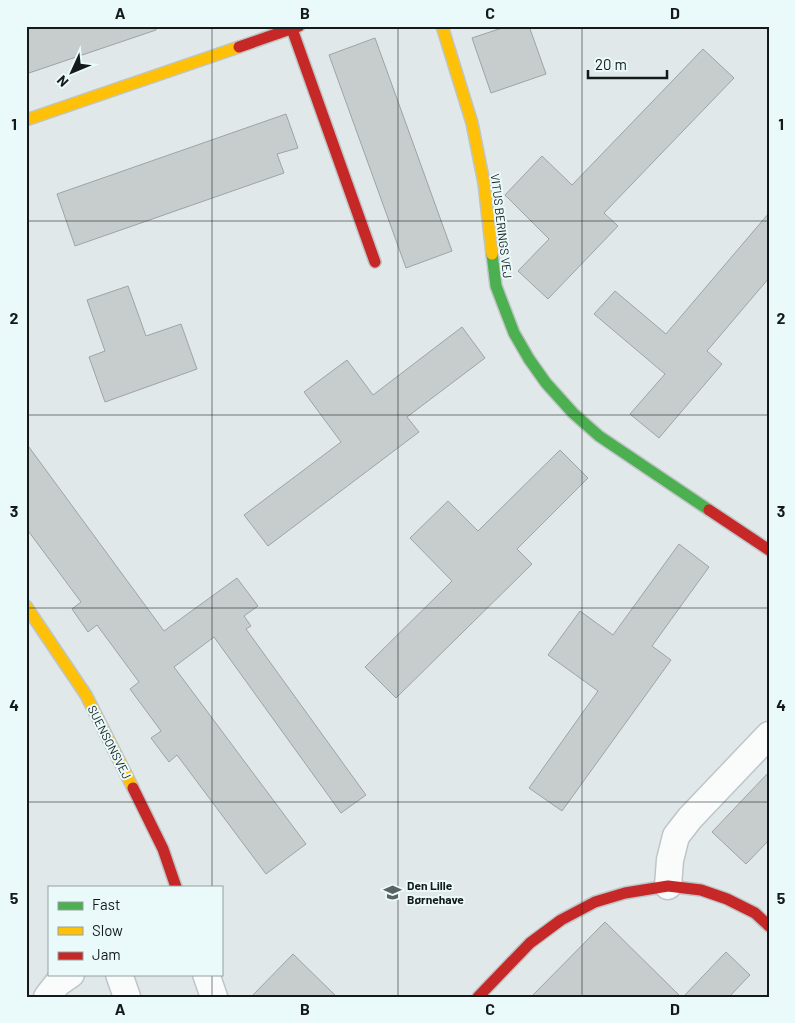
<svg xmlns="http://www.w3.org/2000/svg" width="795" height="1023" font-family="Barlow,sans-serif">
	<style>
		.building { fill: #c7cdcd; stroke: #9ea4a4 }
		.lines { fill: none; stroke-linecap: round; stroke-linejoin: round }
		.street-casing { stroke: #bfc5c6; stroke-width: 29 }
		.fast-casing { stroke: #bfc5c6; stroke-width: 14 }
		.slow-casing { stroke: #bfc5c6; stroke-width: 14 }
		.jam-casing { stroke: #bfc5c6; stroke-width: 14 }
		.street { stroke: #fafcfc; stroke-width: 26 }
		.fast { stroke: #4caf50; stroke-width: 11 }
		.slow { stroke: #ffc107; stroke-width: 11 }
		.jam { stroke: #c62828; stroke-width: 11 }
		.grid { fill: none; stroke: #141a1a; stroke-width: 1; stroke-opacity: 0.55 }
		.labels { text-anchor: middle; dominant-baseline: central; stroke-width: 4; stroke-linejoin: round; paint-order: stroke }
		.street-label { font-size: 12px; fill: #141a1a; stroke: #eafafb }
		.poi-label { font-size: 12px; font-weight: bold; fill: #141a1a; stroke: #eafafb; text-anchor: start }
		.neatline { fill: none; stroke: #141a1a; stroke-width: 2 }
		.grid-label { font-size: 16px; text-anchor: middle; font-weight: bold; fill: #141a1a }
	</style>
	<rect width="100%" height="100%" fill="#e0e8e9"/>
	<!-- building -->
	<path class="building" d="M26,26H156V30L26,74Z
		M508,26H529L546,74L491,93L472,38Z
		M375,38L452,251L406,268L329,55Z
		M703,49L734,78L604,213L618,226L548,299L518,271L549,239L505,195L542,156L572,185Z
		M286,114L298,148L277,154L284,173L75,246L57,194Z
		M769,213V278L707,351L722,364L659,438L630,414L665,374L594,314L615,291L666,334Z
		M128,286L146,336L181,324L197,369L105,402L89,357L105,351L87,300Z
		M462,327L485,358L407,417L419,432L268,546L244,515L341,442L304,392L347,360L373,395Z
		M26,443L164,631L237,578L258,606L244,616L251,626L246,629L366,795L341,813L214,637L174,667L306,844L266,874L177,755L169,762L151,738L161,731L130,689L139,682L97,625L88,632L72,609L81,602L26,528Z
		M560,450L588,478L517,549L532,564L396,698L365,667L452,581L410,538L448,501L478,531Z
		M679,544L709,567L652,646L671,660L562,811L529,788L598,691L548,655L580,611L613,635Z
		M769,772V840L746,864L712,832Z
		M605,922L681,997H531Z
		M726,952L750,975L729,997H683Z
		M293,954L337,997H251Z"/>
	<g class="lines">
		<defs>
			<path id="street" d="M668,886L670,860L676,836L690,818L769,735
				M119,974L127,997
				M206,974L214,997
				M47,997L58,983L71,974"/>
			<path id="fast" d="M492,254L496,286L514,333L529,359L546,383L573,413L599,436L709,510"/>
			<path id="slow" d="M442,26L472,123L484,183L492,254
				M26,120L239,47
				M26,606L86,695L133,788"/>
			<path id="jam" d="M292,29L375,262
				M239,47L299,26
				M709,510L769,550
				M133,788L163,849L176,887
				M478,997L530,943L561,920L595,902L625,893L668,886L701,890L727,899L755,913L769,926"/>
		</defs>
		<!-- street casing -->
		<use href="#street" class="street-casing"/>
		<!-- fast casing -->
		<use href="#fast" class="fast-casing"/>
		<!-- slow casing -->
		<use href="#slow" class="slow-casing"/>
		<!-- jam casing -->
		<use href="#jam" class="jam-casing"/>
		<!-- street -->
		<use href="#street" class="street"/>
		<!-- fast -->
		<use href="#fast" class="fast"/>
		<!-- slow -->
		<use href="#slow" class="slow"/>
		<!-- jam -->
		<use href="#jam" class="jam"/>
	</g>
	<!-- grid -->
	<path class="grid" d="M212,26V887M398,26V997M582,26V997M26,221H769M26,415H769M26,608H769M26,802H769M212,974V997"/>
	<!-- icons -->
	<defs>
		<symbol id="school-bare" viewBox="-9 -9 18 18"><path d="M0-5L7-2L0 1L-7-2ZM-4 1L0 2.5L4 1V4Q0 6-4 4Z" fill="#5b6262" stroke="#eafafb" stroke-width="2.5" paint-order="stroke"/></symbol>
	</defs>
	<g fill-rule="evenodd">
		<use href="#school-bare" x="380" y="880" width="25" height="25"/>
	</g>
	<g class="labels">
		<!-- street labels -->
		<g class="street-label">
			<text transform="translate(502 226) rotate(83)">VITUS BERINGS VEJ</text>
			<text transform="translate(110 742) rotate(63)">SUENSONSVEJ</text>
		</g>
		<!-- poi labels -->
		<g class="poi-label">
			<text x="407" y="885">Den Lille<tspan x="407" dy="14">Børnehave</tspan></text>
		</g>
	</g>
	<!-- border -->
	<rect width="795" height="1023" fill="none" stroke="#eafafb" stroke-width="55"/>
	<!-- legend -->
	<rect x="48" y="886" width="175" height="90" fill="#eafafb" stroke="#94a0a1"/>
	<rect x="58" y="902" width="25" height="8" fill="#4caf50" stroke="#94a0a1"/>
	<text x="92" y="910" font-size="15" fill="#141a1a">Fast</text>
	<rect x="58" y="927" width="25" height="8" fill="#ffc107" stroke="#94a0a1"/>
	<text x="92" y="936" font-size="15" fill="#141a1a">Slow</text>
	<rect x="58" y="952" width="25" height="8" fill="#c62828" stroke="#94a0a1"/>
	<text x="92" y="960" font-size="15" fill="#141a1a">Jam</text>
	<!-- north arrow -->
	<g transform="translate(72 72) rotate(226)" stroke="#eafafb" stroke-width="4" paint-order="stroke">
	<path d="M0-4L9 19L0 12L-9 19Z" fill="#141a1a"/>
	<text y="-8" font-size="14" font-weight="bold" text-anchor="middle" fill="#141a1a">N</text>
	</g>
	<!-- scale -->
	<path d="M588 70v8h79v-8" fill="none" stroke="#141a1a" stroke-width="2.5"/>
	<text x="595" y="70" font-size="15" fill="#141a1a" stroke="#eafafb" stroke-width="4" paint-order="stroke">20 m</text>
	<rect x="28" y="28" width="740" height="968" class="neatline"/>
	<g class="grid-label">
		<text x="120" y="19">A</text>
		<text x="305" y="19">B</text>
		<text x="490" y="19">C</text>
		<text x="675" y="19">D</text>
		<text x="14" y="130">1</text>
		<text x="781" y="130">1</text>
		<text x="14" y="324">2</text>
		<text x="781" y="324">2</text>
		<text x="14" y="517">3</text>
		<text x="781" y="517">3</text>
		<text x="14" y="711">4</text>
		<text x="781" y="711">4</text>
		<text x="14" y="904">5</text>
		<text x="781" y="904">5</text>
		<text x="120" y="1015">A</text>
		<text x="305" y="1015">B</text>
		<text x="490" y="1015">C</text>
		<text x="675" y="1015">D</text>
	</g>
</svg>
